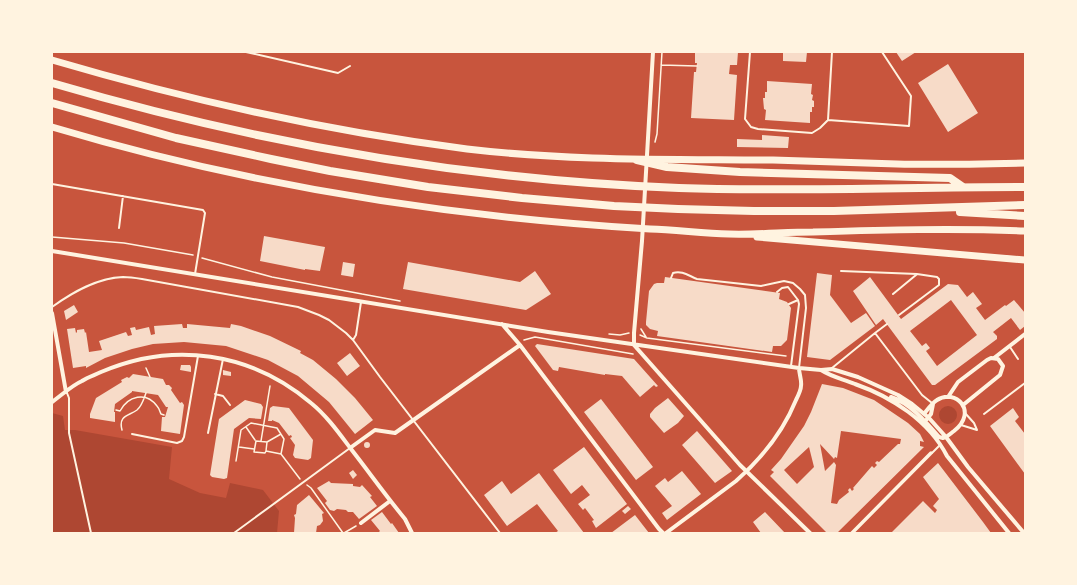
<svg xmlns="http://www.w3.org/2000/svg" width="1077" height="585" font-family="Manrope,sans-serif">
	<style>
		.green { fill: #ae4732 }
		.building { fill: #f7dbc8; fill-rule: evenodd }
		.lines { fill: none; stroke-linecap: round; stroke-linejoin: round }
		.path { stroke: #fff3e0; stroke-width: 1.5 }
		.service { stroke: #fff3e0; stroke-width: 2 }
		.pedestrian { stroke: #fff3e0; stroke-width: 3.5 }
		.minor { stroke: #fff3e0; stroke-width: 4 }
		.trunk { stroke: #fff3e0; stroke-width: 7 }
		.motorway { stroke: #fff3e0; stroke-width: 8 }
	</style>
	<rect width="100%" height="100%" fill="#c8553d"/>
	<!-- green -->
	<path class="green" d="M939 415a9 9 0 1 1 18 0a9 9 0 1 1-18 0Z
		M52,413L63,416L65,430H75L172,447L169,479L200,493L226,498L230,483L263,490L279,511L277,533H52Z"/>
	<!-- building -->
	<path class="building" d="M695,52H738L737,65H730L729,74L737,75L734,120L691,118L694,72H696L697,63H695Z
		M783,52H807L806,62L783,61Z
		M896,52H916L902,61Z
		M948,64L978,113L948,132L918,83Z
		M767,81L812,84L811,94L813,95L812,100L814,101V107H812V112H810V123L765,120L766,110L764,109L763,98H765V92H767Z
		M762,135L789,137L788,148L737,147V139L762,140Z
		M264,236L325,247L320,271L305,269V270L260,261Z
		M343,262L355,264L353,277L341,275Z
		M408,262L520,282L535,271L551,294L526,310L403,289Z
		M817,273L832,275L830,295L851,323L866,313L875,326L830,360L807,357Z
		M665,277L780,293L779,299L787,302L791,308L787,340L781,346H773L772,352L657,336L658,331L650,329L646,325V322L649,291L654,284L657,283H664Z
		M870,277L901,319L948,284L958,285L967,297L973,292L982,304L976,308L985,320L1005,305L1006,306L1014,300L1025,313V326L1020,330L1011,318L993,332L997,336V339L935,385H932L883,319L876,325L853,291ZM951,300L977,335L937,366L926,351L930,348L926,343L922,346L910,331Z
		M74,305L78,312L66,320L64,311Z
		M182,324L183,328H187V324L230,328L231,324L241,326L270,336L301,351L300,353L313,360L336,379L355,398L373,420L355,434L329,402L298,376L268,360L226,346L184,342L153,344L132,349L105,358L86,368V366L73,368L67,329L75,328L76,333L77,332V330L84,329L85,333L86,332L89,352L102,350L99,341L126,332L128,336L132,335L130,328L135,327L136,330L149,327L151,335L155,334L154,326Z
		M537,344L634,359L658,386L656,387L654,385L640,397L622,376L605,374V375L559,367L558,371L553,370L535,346Z
		M350,353L360,366L347,376L337,363Z
		M181,365H190L191,367V372L180,370Z
		M223,370L231,372V376L223,375Z
		M133,374L163,379L166,385H169L172,388L171,390L180,403L182,402L184,405L180,434L161,431L162,417H165L168,407H166L158,395L132,391V392L115,404L114,412H115V422L90,418V414L96,398L122,382L121,380L127,377L129,378Z
		M822,384L843,388L874,400L908,423L920,434L924,442L920,441V446L924,447L837,533H827L770,476L774,472L771,470L781,459L804,426L811,412ZM841,431L901,439L900,444H898L879,462L877,461L875,463L877,465L874,468L872,466L853,488L854,489L852,491L850,488L848,490L849,492L839,500L837,504L831,503L836,465L834,462L825,471L820,444L834,459L835,457L837,458ZM809,447L814,467L797,484L784,470Z
		M668,398L684,416L678,423L664,433L650,417V414L655,408Z
		M601,399L653,467L636,480L584,412Z
		M245,400L261,404L263,407L261,419L249,418L234,429L227,478L224,479L212,477L210,475L219,419Z
		M273,406L289,408L313,440L311,458L308,460L295,458L293,455L295,445L290,438L292,437L291,435L289,436L279,423L272,420V421H268L270,408Z
		M1013,408L1019,417L1015,421L1025,434V474L990,426Z
		M697,431L732,471L715,483L682,445Z
		M364 445a3 3 0 1 1 6 0a3 3 0 1 1-6 0Z
		M584,447L627,504L596,528L592,521L594,520L585,508L583,510L578,504L590,495L582,485L571,494L553,470Z
		M938,463L983,522L991,533H891L923,501L935,513L937,510L933,506L939,499L923,477Z
		M353,470L357,475L353,479L349,473Z
		M682,471L701,494L667,520L662,513L672,506L655,486L665,478L668,482Z
		M539,473L553,492L584,533H555L558,531L537,504L507,526L484,495L502,481L511,494Z
		M329,481L331,483L353,484V486L360,487L362,485L372,496L370,497L377,506L359,519L353,512H348L346,510L337,509L334,511L330,510L325,503L327,501L317,488Z
		M309,495L324,513L322,514L323,521L320,525L317,526L316,533H294L295,518L294,515L296,514L297,505Z
		M628,506L631,509L625,514L622,511Z
		M382,512L391,524L392,523L399,533H378L380,531L371,520Z
		M765,512L785,533H761L753,522Z
		M635,515L649,533H611Z"/>
	<g class="lines">
		<!-- path -->
		<path class="path" d="M661,65L697,66
			M655,142L657,134L662,52
			M52,237L124,243L193,255
			M202,258L272,277L362,294
			M362,294L400,301
			M641,329L646,337
			M609,334L620,335L629,333
			M640,335L647,338L786,356
			M524,340L535,337L633,354
			M146,368L150,377
			M116,410L120,411C128,396 146,391 157,406C159,408 160,412 161,414L164,415
			M246,427L255,440
			M122,430C118,415 129,416 137,410C142,406 144,398 146,393
			M261,441L270,386
			M267,442L281,434
			M239,447L254,449
			M266,451L267,442L256,441L254,452L265,453L266,451L281,454
			M236,461L241,430L251,423L277,428L284,439L281,454L300,479
			M307,485L311,488L343,533
			M344,533L356,526"/>
		<!-- service -->
		<path class="service" d="M246,52L338,73L350,66
			M750,52L745,119L751,127L758,129L812,133L820,128L828,120L832,52
			M828,120L909,126L911,96L882,52
			M52,184L203,210L205,213L195,274
			M119,228L123,196
			M841,271L917,274L937,277L939,279V285L899,315
			M671,278L673,273C682,270 689,276 697,279L761,286L784,281L793,283L800,289L805,295L806,308L799,368
			M777,292L782,288L788,287L798,300
			M893,294L916,275
			M789,304L798,300L799,304L791,366
			M52,307C73,292 97,278 123,277C129,277 136,278 142,279L298,307L319,315L329,320L346,333L353,340L380,377L500,533
			M875,333L887,324
			M353,340L356,335L361,302
			M1010,347L1018,359
			M832,368L875,333L922,395L932,403
			M67,393L69,398V433L91,533
			M215,394L223,396L230,405
			M965,413L974,423L977,430
			M984,414L1025,383
			M961,425L977,430
			M208,433L223,359
			M132,434L177,443L182,441L184,437L198,356
			M932,453L940,445
			M234,533L350,448"/>
		<!-- pedestrian -->
		<path class="pedestrian" d="M852,533L931,453"/>
		<!-- minor -->
		<path class="minor" d="M52,251L548,332L799,368L821,370L832,369L858,377L898,395L912,404L929,418L946,437L968,467L1024,533
			M52,313L66,392
			M502,324L520,345L659,529L663,533
			M634,345V333L642,241L653,52
			M634,345L740,465L810,533
			M994,358L1025,334
			M821,370C832,377 843,379 855,384C892,397 929,421 947,456L1009,533
			M891,397C910,403 926,422 939,437L943,438C947,437 950,434 954,431C979,411 955,388 937,400C932,403 928,409 924,414
			M948,397L958,382L987,360L991,358L998,359L1003,366L1000,375L963,405
			M52,402C62,395 71,386 82,381C88,377 95,375 101,372C173,341 251,352 311,403C327,416 339,433 351,449C369,472 386,496 405,519L412,533
			M927,419L931,414L933,404
			M350,448L375,430L395,433L520,345
			M361,523L390,501
			M666,533L736,481C761,459 783,432 796,400C798,396 801,390 801,386C802,380 799,374 799,368"/>
		<!-- trunk -->
		<path class="trunk" d="M52,60C188,100 326,131 467,149C568,161 671,159 773,160C814,161 855,163 897,164C939,165 982,164 1025,163
			M52,127C246,185 447,217 650,229C676,230 702,233 729,234C756,235 785,232 813,232C883,230 954,228 1025,231
			M757,237L1025,260"/>
		<!-- motorway -->
		<path class="motorway" d="M52,83C256,143 467,180 679,188C794,192 910,187 1025,187
			M52,103L176,138L271,159L330,171L428,187L522,198L614,206L678,209L754,211H834L1025,205
			M637,160L667,167L740,172L950,178L963,187
			M960,212L1025,216"/>
	</g>
	<!-- border -->
	<rect width="1077" height="585" fill="none" stroke="#fff3e0" stroke-width="106"/>
</svg>
